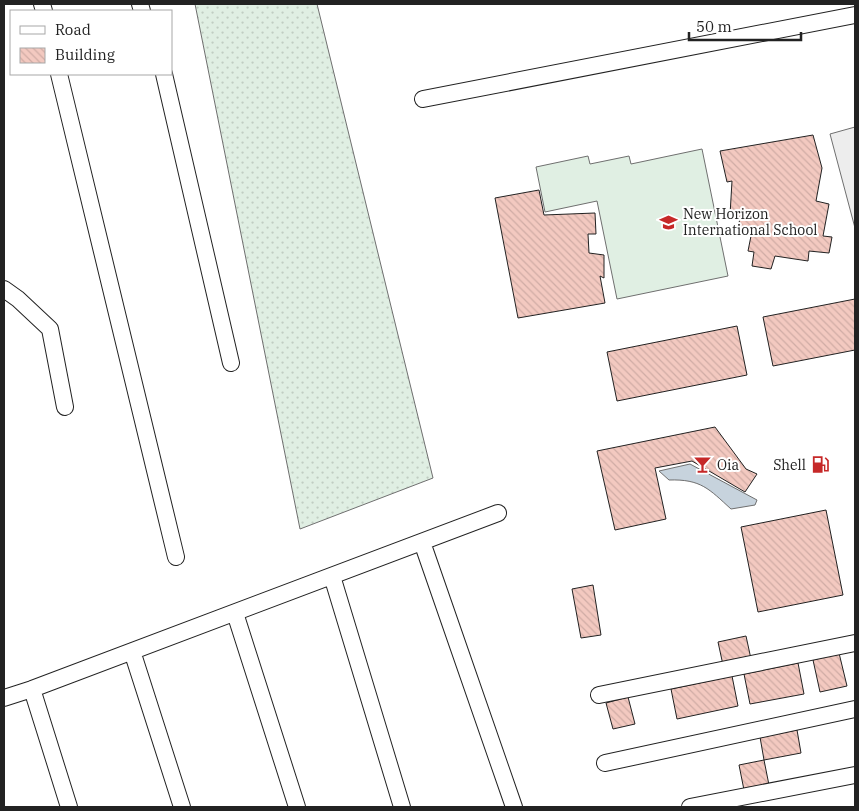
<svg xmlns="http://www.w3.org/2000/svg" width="859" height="811" font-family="'IBM Plex Serif',serif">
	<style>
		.grass { fill: url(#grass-dots); stroke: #6f6f6f }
		.garden { fill: #e0efe3; stroke: #6f6f6f }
		.parking { fill: #ededed; stroke: #6f6f6f }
		.water { fill: #c7d3dd; stroke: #6f6f6f }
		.building { fill: url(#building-back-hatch); stroke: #222 }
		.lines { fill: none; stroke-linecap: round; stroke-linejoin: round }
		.minor-casing { stroke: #222; stroke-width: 18 }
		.minor { stroke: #fff; stroke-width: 16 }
		.labels { text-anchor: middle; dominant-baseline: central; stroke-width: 4; stroke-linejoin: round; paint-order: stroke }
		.poi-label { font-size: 14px; fill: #222; stroke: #fff; text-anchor: start }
	</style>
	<defs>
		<pattern id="grass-dots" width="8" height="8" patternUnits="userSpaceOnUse" patternTransform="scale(1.25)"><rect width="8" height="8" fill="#e0efe3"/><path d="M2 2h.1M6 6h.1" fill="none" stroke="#c0cdc2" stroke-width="1.8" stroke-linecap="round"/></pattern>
		<pattern id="building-back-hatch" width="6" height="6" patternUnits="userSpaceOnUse" patternTransform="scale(1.25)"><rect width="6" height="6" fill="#f3c9c0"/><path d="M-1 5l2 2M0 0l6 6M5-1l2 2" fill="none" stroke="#d0aca5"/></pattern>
	</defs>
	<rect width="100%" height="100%" fill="#fff"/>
	<!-- grass -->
	<path class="grass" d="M195,4H317L433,478L300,529Z"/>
	<!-- garden -->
	<path class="garden" d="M702,149L728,276L617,299L597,201L545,212L536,167L588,156L590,164L629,156L631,164Z"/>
	<!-- parking -->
	<path class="parking" d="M855,127V228L830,134Z"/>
	<!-- water -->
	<path class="water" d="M690,464L757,500L755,505L731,509C709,489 701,479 669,480L659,471Z"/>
	<!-- building -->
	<path class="building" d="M813,135L822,168L816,201L829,204L823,236L832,237L829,253L809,251L808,261L775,256L771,269L752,266L754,252L748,251L752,231L738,230L740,217L730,215L732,181L727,182L720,151Z
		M539,190L544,215L595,213L596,234H588L589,253L604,255V278L600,276L605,303L518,318L495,198Z
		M855,299V350L773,366L763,317Z
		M737,326L747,375L617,401L607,352Z
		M715,427L746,469L757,474L745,492L692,461L655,468L666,519L615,530L597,451Z
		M826,510L843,595L758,612L741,527Z
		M593,585L601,635L581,638L572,589Z
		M746,636L751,659L723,665L718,642Z
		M839,653L847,686L820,692L813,660Z
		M798,663L804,694L750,704L744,674Z
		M732,676L738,706L677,719L671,689Z
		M628,697L635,724L613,729L606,703Z
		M797,730L801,753L764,760L760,737Z
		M764,760L770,790L745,795L739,765Z"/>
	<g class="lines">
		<defs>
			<path id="minor" d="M42,4L44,11
				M140,4L142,11
				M59,74L176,557
				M164,74L231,363
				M423,99L855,15
				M4,289L18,299L50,329L65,407
				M422,542L514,807
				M332,576L402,807
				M235,613L297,807
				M132,651L182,807
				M32,689L69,807
				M599,695L855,643
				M4,698L32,689L498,513
				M605,763L855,709
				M690,807L855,775"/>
		</defs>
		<!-- minor casing -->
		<use href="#minor" class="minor-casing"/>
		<!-- minor -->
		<use href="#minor" class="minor"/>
	</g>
	<!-- icons -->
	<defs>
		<symbol id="school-bare" viewBox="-9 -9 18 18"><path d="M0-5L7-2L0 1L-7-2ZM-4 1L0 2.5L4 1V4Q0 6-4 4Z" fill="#c62828" stroke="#fff" stroke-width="2.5" paint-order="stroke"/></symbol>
		<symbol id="bar-bare" viewBox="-9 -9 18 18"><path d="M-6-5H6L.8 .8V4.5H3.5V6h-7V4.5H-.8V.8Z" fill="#c62828" stroke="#fff" stroke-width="2.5" paint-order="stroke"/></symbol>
		<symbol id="fuel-bare" viewBox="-9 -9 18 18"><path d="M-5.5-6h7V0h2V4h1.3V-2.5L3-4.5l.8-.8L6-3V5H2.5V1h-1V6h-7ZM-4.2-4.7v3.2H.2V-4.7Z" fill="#c62828" stroke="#fff" stroke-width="2.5" paint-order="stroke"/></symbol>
	</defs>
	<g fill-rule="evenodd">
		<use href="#school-bare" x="656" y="210" width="25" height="25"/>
		<use href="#bar-bare" x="690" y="452" width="25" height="25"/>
		<use href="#fuel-bare" x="808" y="452" width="25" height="25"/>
	</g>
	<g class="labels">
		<!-- poi labels -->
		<g class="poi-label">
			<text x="683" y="214">New Horizon<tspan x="683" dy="16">International School</tspan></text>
			<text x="717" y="465">Oia</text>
			<text x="806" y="465" text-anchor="end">Shell</text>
		</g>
	</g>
	<!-- border -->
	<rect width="859" height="811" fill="none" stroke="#222222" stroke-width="10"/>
	<!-- legend -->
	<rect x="10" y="10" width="162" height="65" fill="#ffffff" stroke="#a7a7a7"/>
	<rect x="20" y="26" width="25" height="8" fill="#ffffff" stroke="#a7a7a7"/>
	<text x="55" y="35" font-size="15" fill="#222222">Road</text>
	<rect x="20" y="48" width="25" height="15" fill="url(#building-back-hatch)" stroke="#a7a7a7"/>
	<text x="55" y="60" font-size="15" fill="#222222">Building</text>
	<!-- scale -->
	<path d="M689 32v8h112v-8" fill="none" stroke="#222222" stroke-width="2.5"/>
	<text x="696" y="32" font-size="15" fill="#222222" stroke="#ffffff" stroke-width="4" paint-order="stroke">50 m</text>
</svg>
